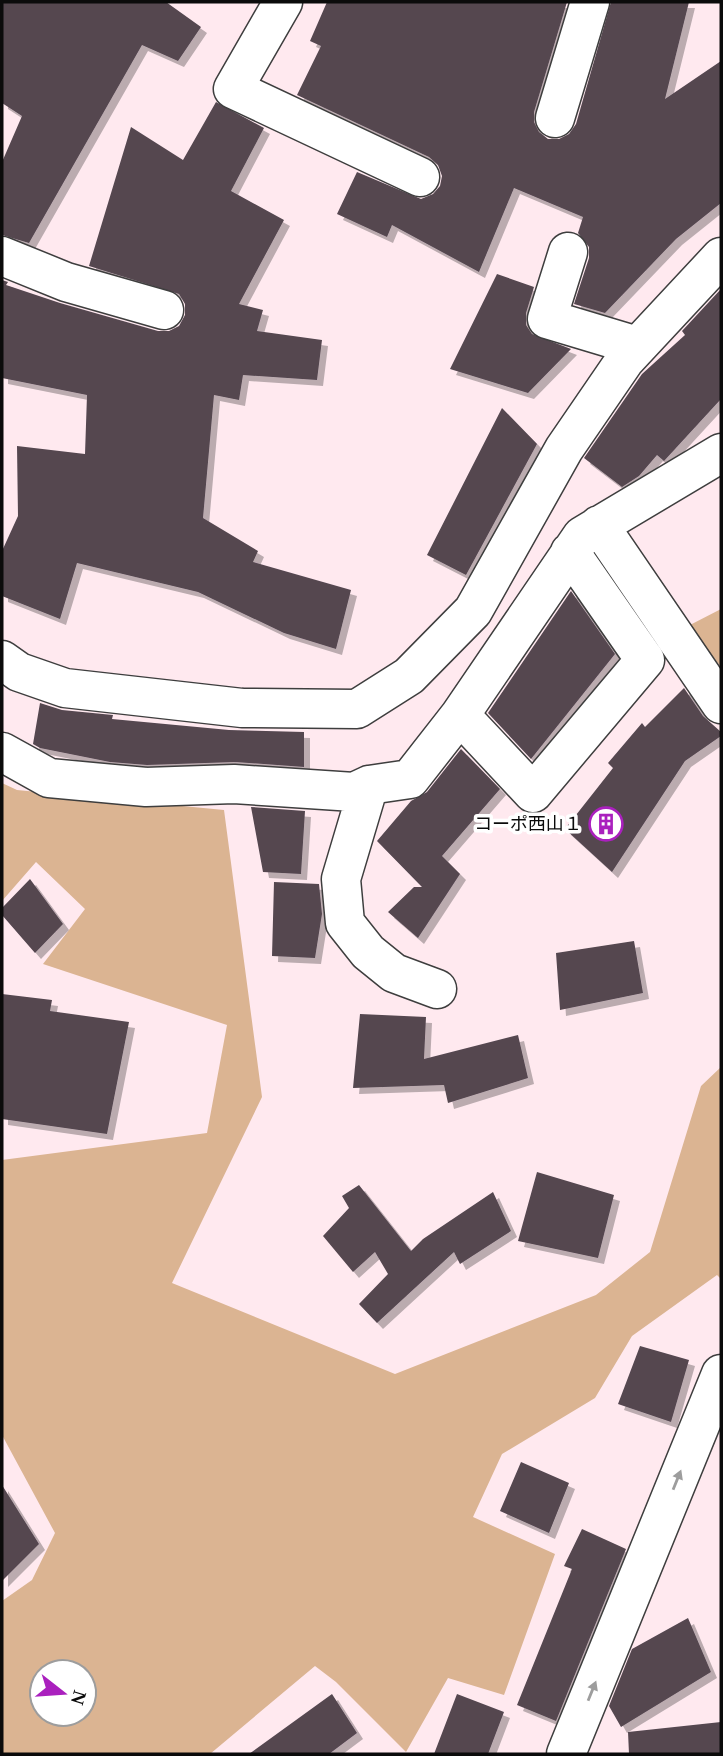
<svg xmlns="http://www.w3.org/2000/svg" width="723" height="1756" font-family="'Times New Roman','Noto Sans JP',serif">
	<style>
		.forest { fill: #dbb492; fill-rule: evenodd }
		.building { fill: #544750; filter: url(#shadow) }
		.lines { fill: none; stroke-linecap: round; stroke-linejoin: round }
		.minor-casing { stroke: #3e3e3e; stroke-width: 41 }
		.minor { stroke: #fff; stroke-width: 38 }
		.oneway { fill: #9d9d9d }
		.labels { text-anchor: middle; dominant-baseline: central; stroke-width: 7; stroke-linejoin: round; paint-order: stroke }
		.poi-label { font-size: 18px; fill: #0b0b0b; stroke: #fff; text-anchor: end }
	</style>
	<defs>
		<filter id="shadow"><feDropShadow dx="6" dy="6" stdDeviation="0" flood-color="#0004"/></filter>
	</defs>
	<rect width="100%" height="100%" fill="#ffe9ef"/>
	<!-- forest -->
	<path class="forest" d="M721,609V667L688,626Z
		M2,783L17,790L224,810L262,1097L172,1283L395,1374L596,1295L650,1252L701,1086L721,1067V1279L717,1275L632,1336L595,1398L502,1454L473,1517L555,1554L504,1695L448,1678L406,1752L336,1682L315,1666L210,1754H2V1601L32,1580L55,1533L2,1435V1160L207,1133L227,1025L43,964L85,909L36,862L2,901ZM42,1672H84V1714H42Z"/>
	<!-- building -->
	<path class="building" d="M2,2H166L201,27L178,61L142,45L29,243L2,235V162L22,116L2,103Z
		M327,2H567L534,112V122L539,132L548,139H559L569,134L576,124L611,2H689L665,99L721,61V203L676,239L605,313L574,304L589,258V247L578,233L583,217L514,188L479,272L392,225L387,237L337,214L357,172L421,199L433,194L440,186L442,176L438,165L429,157L297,95L321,46L310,41Z
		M216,102L264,128L231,191L284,220L239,304L263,310L257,331L322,340L317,380L243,375L239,400L214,395L203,518L258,551L253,562L351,590L336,649L284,633L198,592L77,563L60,619L2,596V551L18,516L17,446L85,454L87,395L2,378V280L8,282L6,285L60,303L158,331H169L179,326L185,315V304L179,294L89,266L131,127L183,160Z
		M497,274L534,287L526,313V325L532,334L571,349L528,393L450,369Z
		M721,289V399L664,461L657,455L639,476L622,487L584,458L642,374L685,335L682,331Z
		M502,408L537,444L466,575L427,555Z
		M571,591L615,654L531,759L488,713Z
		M684,688L703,716L721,732V736L685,761L612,872L565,829L613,768L608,763L642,723L645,727Z
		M40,703L62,710L113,715L112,719L229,730L304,732V767L235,762L147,765L110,762L40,748L33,744Z
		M461,749L500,789L442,856L460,874L418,938L388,912L414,887H422L377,841L411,801L427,792Z
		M251,807L305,811L301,874L263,872Z
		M30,879L63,924L35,953L2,915V908Z
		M274,882L319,884L322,914L315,958L272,956Z
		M634,941L643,993L560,1010L556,953Z
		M2,994L52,1000L50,1011L129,1022L107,1134L2,1119Z
		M360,1014L426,1017L424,1059L518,1035L528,1078L448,1103L444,1085L353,1088Z
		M537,1172L614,1195L598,1258L518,1241Z
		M359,1185L411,1251L423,1239L493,1192L511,1231L460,1264L454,1252L377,1323L359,1304L388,1274L375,1252L353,1272L323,1236L349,1208L342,1196Z
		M640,1346L689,1360L671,1422L618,1404Z
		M521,1462L569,1483L549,1533L500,1511Z
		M2,1485L39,1544L2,1581Z
		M582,1529L626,1549L556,1721L517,1705L572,1569L564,1566Z
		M688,1618L711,1672L621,1727L609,1706L632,1649Z
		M332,1694L357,1733L329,1754H249Z
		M457,1694L504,1712L488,1754H434Z
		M721,1722V1754H629L628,1732Z"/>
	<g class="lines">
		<defs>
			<path id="minor" d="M283,2L233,89L420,177
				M555,118L590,2
				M568,252L547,319L637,346
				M2,256L66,282L164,310
				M599,525L721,704
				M2,660L19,672L65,688L242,708L357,709L409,676L473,611L564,449L625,360L721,257
				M460,715L533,793L645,660L570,552
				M2,752L49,778L146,787L234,784L354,792L369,785L410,779L460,715L582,536L721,453
				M369,785L341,879L345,923L368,952L394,973L437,989
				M566,1754L721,1374"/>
		</defs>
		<!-- minor casing -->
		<use href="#minor" class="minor-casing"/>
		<!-- minor -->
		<use href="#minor" class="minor"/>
	</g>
	<!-- one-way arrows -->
	<defs><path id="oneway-solid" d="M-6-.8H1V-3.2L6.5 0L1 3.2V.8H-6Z" transform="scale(1.75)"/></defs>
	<g class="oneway">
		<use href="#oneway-solid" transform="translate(677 1480) rotate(-68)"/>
		<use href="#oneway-solid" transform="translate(592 1691) rotate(-68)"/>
	</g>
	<!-- icons -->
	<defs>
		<symbol id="building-ring" viewBox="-11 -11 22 22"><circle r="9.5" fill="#fff" stroke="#aa20be" stroke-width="1.5"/><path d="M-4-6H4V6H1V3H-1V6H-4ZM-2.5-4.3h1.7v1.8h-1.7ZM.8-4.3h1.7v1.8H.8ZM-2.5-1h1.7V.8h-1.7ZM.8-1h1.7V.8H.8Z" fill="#aa20be"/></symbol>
	</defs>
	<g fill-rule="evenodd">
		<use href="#building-ring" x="587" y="805" width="38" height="38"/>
	</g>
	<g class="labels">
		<!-- poi labels -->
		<g class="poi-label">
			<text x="582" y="824">コーポ西山１</text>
		</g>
	</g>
	<!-- border -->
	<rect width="723" height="1756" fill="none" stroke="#0b0b0b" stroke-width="7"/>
	<!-- north arrow -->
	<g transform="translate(63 1693) rotate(107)"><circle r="33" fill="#ffffff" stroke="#9d9d9d" stroke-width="2"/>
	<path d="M0-5L12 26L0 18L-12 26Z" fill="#aa20be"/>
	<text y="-10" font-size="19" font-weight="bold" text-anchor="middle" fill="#0b0b0b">N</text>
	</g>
</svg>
